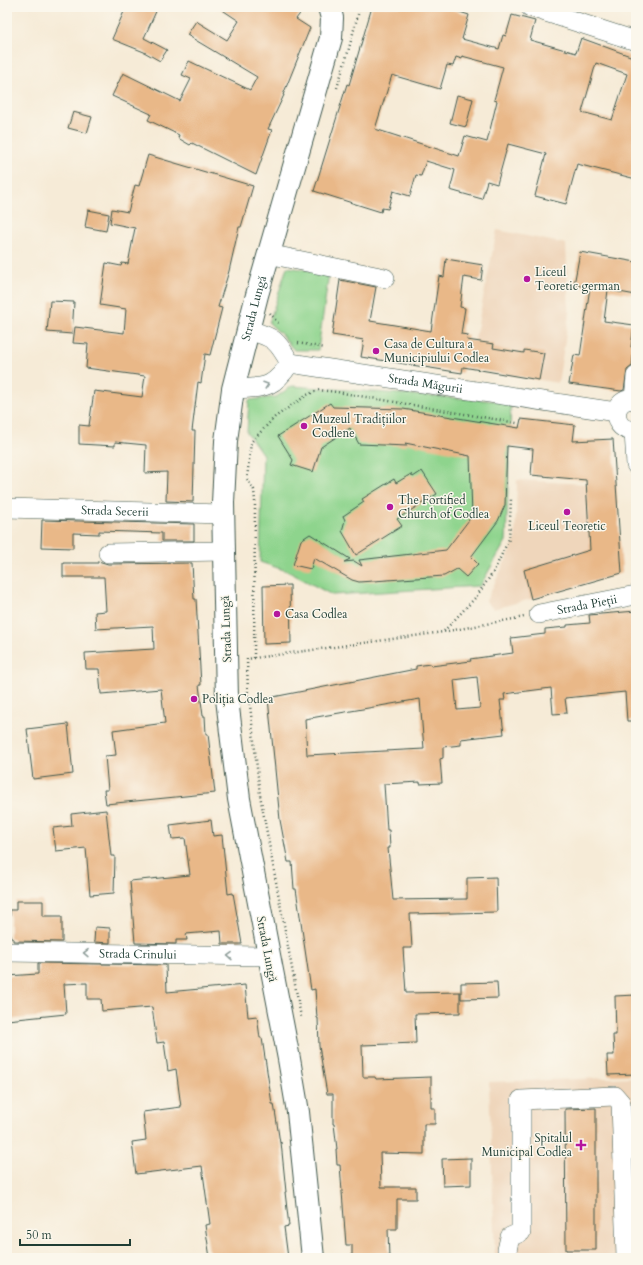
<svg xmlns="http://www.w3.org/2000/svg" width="643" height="1265" font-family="Cardo,serif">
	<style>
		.built { fill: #efd6bb }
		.green { fill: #8ed48d; stroke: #568860 }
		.building { fill: #e9b888; fill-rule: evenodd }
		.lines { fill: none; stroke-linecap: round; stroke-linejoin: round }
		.minor-casing { stroke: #3f574c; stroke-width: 20 }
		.highway-casing { stroke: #3f574c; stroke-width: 24 }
		.path { stroke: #3f574c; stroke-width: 2.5; stroke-dasharray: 1 3; stroke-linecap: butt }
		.minor { stroke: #fff; stroke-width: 19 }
		.highway { stroke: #fff; stroke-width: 22 }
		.oneway { stroke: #8f9e9a }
		.poi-dot { fill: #b5179e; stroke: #fbf7ec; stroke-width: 1.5 }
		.labels { text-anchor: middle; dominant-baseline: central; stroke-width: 3; stroke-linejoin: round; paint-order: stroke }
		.poi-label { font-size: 12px; fill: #1f3d34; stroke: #fbf7ec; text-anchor: start }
		.street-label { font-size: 12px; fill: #1f3d34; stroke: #fbf7ec }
	</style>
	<rect width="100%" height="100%" fill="#fbf7ec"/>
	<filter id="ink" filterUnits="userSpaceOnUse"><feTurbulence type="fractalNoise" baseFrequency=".025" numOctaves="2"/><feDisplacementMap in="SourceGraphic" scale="8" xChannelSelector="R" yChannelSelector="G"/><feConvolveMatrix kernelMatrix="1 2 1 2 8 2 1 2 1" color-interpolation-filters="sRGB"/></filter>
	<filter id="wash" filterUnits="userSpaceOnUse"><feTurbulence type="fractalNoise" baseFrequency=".012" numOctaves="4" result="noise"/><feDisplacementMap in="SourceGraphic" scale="16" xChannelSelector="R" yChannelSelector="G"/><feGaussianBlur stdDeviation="0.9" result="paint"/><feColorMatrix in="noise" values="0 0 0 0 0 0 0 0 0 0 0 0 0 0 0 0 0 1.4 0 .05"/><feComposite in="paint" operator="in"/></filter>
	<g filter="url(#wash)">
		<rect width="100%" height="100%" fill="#f6ebd7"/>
		<!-- built -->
		<path class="built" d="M497,230L566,244L569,315L558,383L469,368Z
			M613,439L622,573L531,599L493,609L486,601L515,541L517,480L586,484L583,440Z
			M636,1077V1258H495L489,1082Z"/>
		<!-- green -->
		<path class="green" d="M287,267L329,273L318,350H294L281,334L269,323Z
			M292,386L511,402L506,541L480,586L332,595L287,571L260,562L263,455L247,432L249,400L276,397Z"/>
		<g id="blocks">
			<!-- building -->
			<path class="building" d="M126,7H158L144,38L167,50L160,61L144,52L112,39Z
				M218,7H305L296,19L310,28L283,95H284L268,129L272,130L256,175L192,143L190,145L178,138L179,135L148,120L151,114L112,96L123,73L180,101L191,79L182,75L189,61L250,90L257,77L187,35L196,21L227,40L239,21Z
				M372,7H444L469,15L462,39L499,49L503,35L506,36L512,15L535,21L530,40L576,53L581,38L633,57L634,54H636V179L577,164L566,204L535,196L546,154L508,144L497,184L487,181L482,199L450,190L455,170L426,161L421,176L416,175L410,196L393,191L388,209L382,208L381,212L314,191L347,84L349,85ZM462,56L503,67L494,100L497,101L487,142L465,136L459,156L375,129L392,75L440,89L447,65L453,66L456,57L462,59ZM596,63L627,74L612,120L582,112Z
				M457,95L473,99L466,127L450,123Z
				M73,112L92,117L87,133L68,128Z
				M148,155L253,186L241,227H239L229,271L218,307L222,308L210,355L205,354L201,383L198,382L192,431H195L193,502L166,501L167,472L145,473L146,445L115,442V446L79,444V425L89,426L94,391L142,397L145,376L86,368L88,344L73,343L75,327L124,333L126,309L100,305L106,263L121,266L122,263L128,264L135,228L110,223L112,209L128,212L135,185L139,186Z
				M88,210L109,214L106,231L85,227Z
				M580,252L636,262V295L608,290L604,321L634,325L631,347L634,348L632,366L627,370L624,390L621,391L569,384L574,355L580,356L590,287L574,285Z
				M446,259L483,265L481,280L464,277L460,307L465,308L461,334L468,335L467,340L494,344L493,348L524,353V350L544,353L539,380L463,367L462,373L361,357L364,340L332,335L340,280L376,287L370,321L431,331L439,276L444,277Z
				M50,301L74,302L72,334L47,332Z
				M330,403L333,407L403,409L519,428L521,419L575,425L573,441L613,439L622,573L531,599L524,570L590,550L586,480L531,475L533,449L507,446L505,505L498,521L471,557L478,564L466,577L457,569L444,576L359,582L352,580L314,558L311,569L293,565L301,540L310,534L350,559L344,562L354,561L362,566L359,560L446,550L472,516L470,456L405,443L407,446L359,444L350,428L321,447L313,472L291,465L293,460L278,436Z
				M422,471L437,494L397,519L402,526L356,555L342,531L345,520L343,516L364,502L362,499L394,479L396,483L411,474L413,477Z
				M42,520L194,524V541H162V533L99,531V534L73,533V548L41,547Z
				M98,561L108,564L192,563L194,599H196L201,685H199L203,716H205L206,734H208L215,793L106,804L104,790H108L105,756L116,755L113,730L165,723L161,689L101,694L99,669H86L85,653L154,649L153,626L96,629L95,612L106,611L104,577H63V563H98Z
				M290,585L291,643L264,644L263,586Z
				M636,611V721H627L625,692L565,698L567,713L553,714L551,688L504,694L505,700H500L504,734L461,739V745L443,747V758L440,759L442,783L420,784V782L384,784L387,830H389L390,848H388L393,900L467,899V878L496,877L497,912L410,914L412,948H403L406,993L460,992V1013L415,1014L416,1043L362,1045L363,1077H375L376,1079L431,1077V1108H435V1124H424V1154L380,1153L381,1187H416V1199H397V1229H388L389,1258H352V1245H346L340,1165H337L336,1149H337L334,1124H333V1094H327L319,1046L318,1018H317L315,989L311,990L296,889H294L292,862H288L280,820L268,698L416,669V666L430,664L431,666L471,661L470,659L513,653L511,638L545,634V629L567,627V625L590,623L589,615ZM477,677L480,708L457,710L454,680ZM420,699L424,749L307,755L305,719Z
				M68,724L73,774L33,779L27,729Z
				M106,810L111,856H115L114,893L90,895L86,848L56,851L53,828L72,826L71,814Z
				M211,820L213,836L222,835L228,894L233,893L242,944H222L221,931L186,934L187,940H176V944L135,943L130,881L190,875L185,838L172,839L170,825Z
				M16,901H43V916H62V942L13,941V938H10V910H16Z
				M95,927L110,928V943L94,942Z
				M38,963L166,965L167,992L245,985L248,1017L257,1016L260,1038H262L272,1104H274L280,1143L281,1142L286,1192H285L289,1226L284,1227L288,1258H210L205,1225L210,1224L202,1166L136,1174L132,1142L146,1140L143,1112L181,1107L176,1069L168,1071L164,1042L157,1043L152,1007L102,1011L101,999H87V983L64,984L66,1014L7,1020V976L38,974Z
				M497,982L498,998L461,999V983Z
				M636,995V1074L608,1075L607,1055H614L613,1035H616L615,996Z
				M596,1108V1250H566L565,1109Z
				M471,1158V1185L443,1186L442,1159Z"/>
		</g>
	</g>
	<g filter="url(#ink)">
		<use href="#blocks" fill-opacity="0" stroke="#3f574c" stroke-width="1"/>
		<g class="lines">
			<defs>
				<g id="minor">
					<path d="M530,7L636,41"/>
					<path d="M268,254L385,278"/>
					<path d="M248,330C274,337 277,340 290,363"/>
					<path id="s1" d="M290,363L616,412"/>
					<path d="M233,389C264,387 272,390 290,363"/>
					<path d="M634,399L636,376"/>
					<path d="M636,400C610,395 610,434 636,430"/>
					<path d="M634,431L636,465"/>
					<path id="s2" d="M7,508L222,514"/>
					<path d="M108,553L224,551"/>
					<path id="s3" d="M539,614L636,595"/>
					<path id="s4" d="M7,952L269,956"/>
					<path d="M509,1258L507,1250L510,1237L521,1232V1100L615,1096L621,1103L626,1258"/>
				</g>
				<g id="highway">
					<path id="s5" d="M313,1258L298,1112L289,1059L239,799L227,699L223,503L226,441L233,389L257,295L331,38L332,18L329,7"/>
				</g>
			</defs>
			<!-- minor casing -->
			<use href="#minor" class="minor-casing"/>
			<!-- highway casing -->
			<use href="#highway" class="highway-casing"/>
			<!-- path -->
			<path class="path" d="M337,88L348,52L360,7
				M270,313L278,323
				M298,343L325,348
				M444,631L476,597L494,571L509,539L511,499
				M254,658L255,501L254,490L247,479L251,442L275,417L307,395L318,390L337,392L517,423
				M248,696L247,659L443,632L524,617
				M249,696L260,795L301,1017"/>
			<!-- minor -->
			<use href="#minor" class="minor"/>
			<!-- highway -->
			<use href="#highway" class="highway"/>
		</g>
		<!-- one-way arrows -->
		<defs><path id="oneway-chevron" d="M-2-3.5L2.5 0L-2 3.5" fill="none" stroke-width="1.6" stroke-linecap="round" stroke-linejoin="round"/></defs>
		<g class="oneway">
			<use href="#oneway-chevron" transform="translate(266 385) rotate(-18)"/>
			<use href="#oneway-chevron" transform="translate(86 953) rotate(-179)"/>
			<use href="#oneway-chevron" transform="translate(230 956) rotate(-179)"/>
		</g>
	</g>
	<!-- markers -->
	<g class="poi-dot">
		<circle cx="527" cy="279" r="4"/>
		<circle cx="376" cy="351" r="4"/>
		<circle cx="304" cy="426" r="4"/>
		<circle cx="390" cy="507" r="4"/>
		<circle cx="567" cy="512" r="4"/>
		<circle cx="277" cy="614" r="4"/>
		<circle cx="194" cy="699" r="4"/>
		<path d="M579 1139h4v4h4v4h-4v4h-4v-4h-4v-4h4z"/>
	</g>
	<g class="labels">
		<!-- poi labels -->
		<g class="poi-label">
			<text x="535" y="272">Liceul<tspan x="535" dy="14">Teoretic german</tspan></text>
			<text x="384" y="344">Casa de Cultura a<tspan x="384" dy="14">Municipiului Codlea</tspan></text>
			<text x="312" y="419">Muzeul Tradițiilor<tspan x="312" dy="14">Codlene</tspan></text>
			<text x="398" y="500">The Fortified<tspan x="398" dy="14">Church of Codlea</tspan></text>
			<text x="567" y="526" text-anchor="middle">Liceul Teoretic</text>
			<text x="285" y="614">Casa Codlea</text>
			<text x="202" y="699">Poliția Codlea</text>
			<text x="572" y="1138" text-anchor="end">Spitalul<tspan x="572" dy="14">Municipal Codlea</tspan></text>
		</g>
		<!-- street labels -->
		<g class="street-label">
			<text stroke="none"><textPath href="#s5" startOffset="960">Strada Lungă</textPath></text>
			<text stroke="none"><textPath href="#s1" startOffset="137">Strada Măgurii</textPath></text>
			<text stroke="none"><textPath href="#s2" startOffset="108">Strada Secerii</textPath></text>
			<text stroke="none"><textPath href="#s3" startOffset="49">Strada Pieții</textPath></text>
			<text transform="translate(226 629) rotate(-92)">Strada Lungă</text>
			<text transform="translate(267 949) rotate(79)">Strada Lungă</text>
			<text stroke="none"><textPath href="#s4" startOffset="131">Strada Crinului</textPath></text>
		</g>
	</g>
	<!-- margin -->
	<rect width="643" height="1265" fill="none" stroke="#fbf7ec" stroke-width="24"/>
	<!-- scale -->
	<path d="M20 1239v6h110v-6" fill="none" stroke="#1f3d34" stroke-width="2"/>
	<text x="26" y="1239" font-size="12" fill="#1f3d34" stroke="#fbf7ec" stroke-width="3" paint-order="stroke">50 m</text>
</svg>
